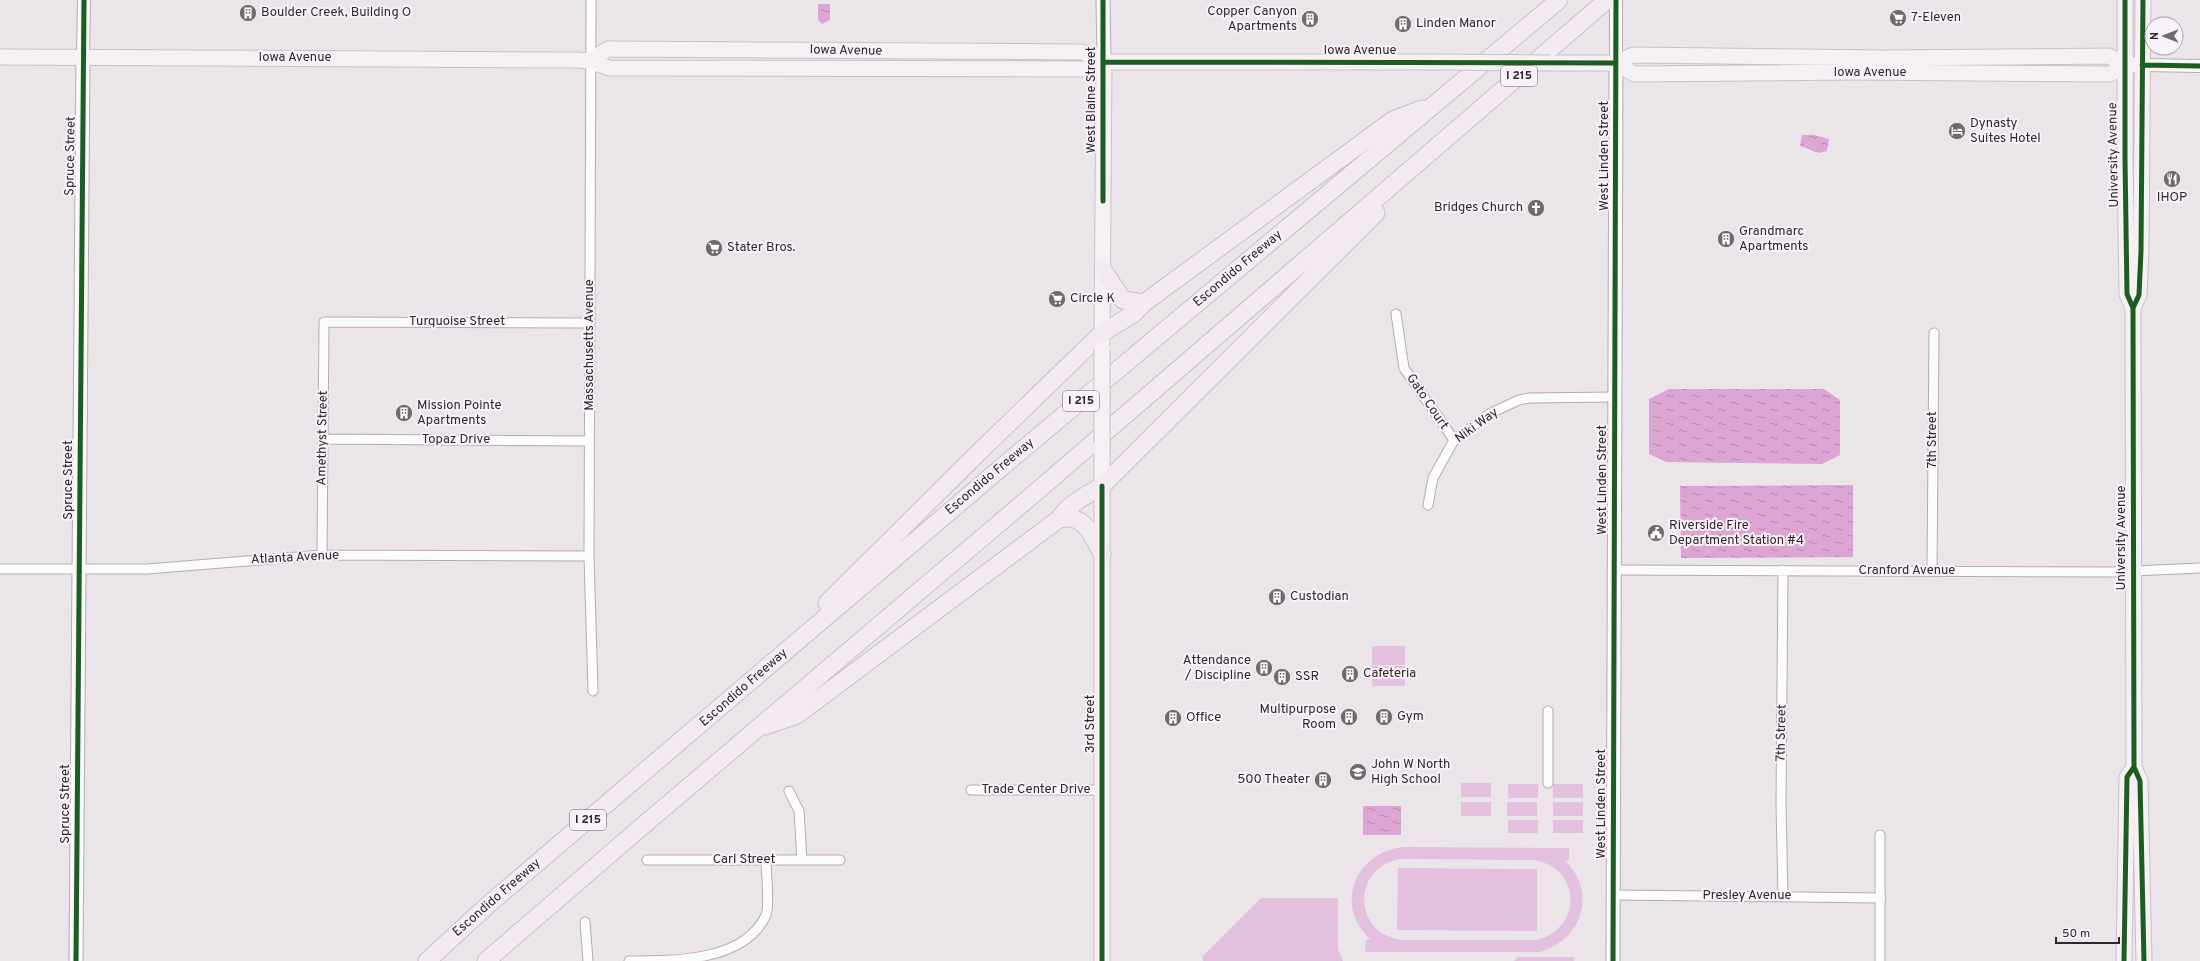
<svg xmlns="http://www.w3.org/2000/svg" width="2200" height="961" font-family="Overpass,sans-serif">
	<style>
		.pitch { fill: #e3c0dd; fill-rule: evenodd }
		.water { fill: url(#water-ripples) }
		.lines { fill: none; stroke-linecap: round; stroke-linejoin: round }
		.minor-casing { stroke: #b1adb0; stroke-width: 11 }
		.tertiary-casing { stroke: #b1adb0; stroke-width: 14 }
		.secondary-casing { stroke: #b1adb0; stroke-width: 15 }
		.primary-casing { stroke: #c5c2c5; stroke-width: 17 }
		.motorway-casing { stroke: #c5c2c5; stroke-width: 19 }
		.minor { stroke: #fcfbfc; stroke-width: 9 }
		.tertiary { stroke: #fcfbfc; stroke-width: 12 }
		.secondary { stroke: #fcfbfc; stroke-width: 13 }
		.primary { stroke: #f6f0f5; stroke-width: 15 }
		.motorway { stroke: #f3e9f1; stroke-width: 17 }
		.primary-bridge-casing { stroke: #c5c2c5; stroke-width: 17; stroke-linecap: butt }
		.primary-bridge { stroke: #f6f0f5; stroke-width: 15 }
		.cycleway-casing { stroke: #faf0f8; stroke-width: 8 }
		.cycleway { stroke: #1b5e20; stroke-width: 5 }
		.labels { text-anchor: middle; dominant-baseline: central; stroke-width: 4; stroke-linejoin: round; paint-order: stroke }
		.shield { fill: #faf0f8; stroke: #696368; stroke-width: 1 }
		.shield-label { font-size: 12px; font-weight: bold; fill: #2b272a }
		.poi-label { font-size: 13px; fill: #2b272a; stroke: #faf0f8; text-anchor: start }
		.street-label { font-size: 13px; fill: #2b272a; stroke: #faf0f8 }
	</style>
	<defs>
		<pattern id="water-ripples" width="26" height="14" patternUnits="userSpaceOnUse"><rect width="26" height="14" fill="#dca5d4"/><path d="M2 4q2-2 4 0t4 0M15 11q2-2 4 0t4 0" fill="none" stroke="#b386ac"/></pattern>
	</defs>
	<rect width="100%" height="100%" fill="#ebe5ea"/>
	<!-- pitch -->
	<path class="pitch" d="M1372,646H1405V665H1372Z
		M1372,666H1405V686H1372Z
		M1461,783H1491V797H1461Z
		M1508,784H1538V798H1508Z
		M1553,784H1583V798H1553Z
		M1461,802H1491V816H1461Z
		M1507,802H1537V816H1507Z
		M1553,802H1583V816H1553Z
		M1508,820H1538V833H1508Z
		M1553,820H1583V833H1553Z
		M1404,847L1569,848V860L1565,861C1598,892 1582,941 1539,952H1365L1366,940L1370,939C1333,905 1356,851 1404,847ZM1404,859L1531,860C1580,864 1585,927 1537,940H1404C1351,936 1351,863 1404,859Z
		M1398,868L1537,869V931L1397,930Z
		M1261,898H1338V949L1343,961H1203V956Z
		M1518,957H1574V961H1514Z"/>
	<!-- water -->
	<path class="water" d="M818,4H830V20L822,24L818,20Z
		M1802,135H1814L1829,139L1827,151L1819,153L1800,146Z
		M1669,389H1824L1840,400V455L1822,464L1666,462L1649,454V399Z
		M1853,485V557L1681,558L1680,486Z
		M1363,806H1401V835H1363Z"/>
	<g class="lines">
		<defs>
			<path id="minor" d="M591,0L589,556L593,691
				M1396,314L1404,368L1454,440
				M323,439L589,441
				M1428,505L1433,478L1454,440L1491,413L1519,400L1529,398L1615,397
				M322,555L324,322L590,323
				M0,569H147L322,555L589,556
				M1614,570L2111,572L2200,568
				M1932,571L1934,333
				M1548,711V783
				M971,790H1102
				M789,791L799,811L802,860
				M1880,835V961
				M647,860H840
				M1613,895L1881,898
				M1783,896L1781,804L1783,570
				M585,922L588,961
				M629,961C677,961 745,961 766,915C770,906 766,872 766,860"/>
			<path id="tertiary" d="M83,58L84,0
				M1616,63V0
				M2142,65L2200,66"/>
			<path id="secondary" d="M1103,0L1104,62
				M76,961L83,58
				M1613,961L1616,63"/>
			<path id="primary" d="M2125,0V159L2127,294L2133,308L2134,767L2140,781L2144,961
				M0,57L576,60L590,61L609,68L1084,69L1104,62H1433
				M590,61L608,49L1082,52L1104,62
				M1550,63H1616L1633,55L1884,58L2109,56L2125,65H2142
				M1616,63L1634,74L1852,72L2110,74L2125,65
				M2133,308L2139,295L2141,251L2143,0
				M1102,342L1104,62
				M1102,394V417
				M1102,961V443
				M2124,961L2127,777L2134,767"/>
			<path id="motorway" d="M1103,270L1123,300L1144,303
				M1059,519C1068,504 1087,495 1102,486L1376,213
				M827,603L974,457L1102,333L1133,314L1144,303L1393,120L1422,109
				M765,726L797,715L1059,519C1085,513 1092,535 1102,554
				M427,961L489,904L1009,461L1559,0
				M486,961L639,829L1036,492L1607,0"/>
		</defs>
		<!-- minor casing -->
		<use href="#minor" class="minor-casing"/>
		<!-- tertiary casing -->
		<use href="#tertiary" class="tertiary-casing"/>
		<!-- secondary casing -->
		<use href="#secondary" class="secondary-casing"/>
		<!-- primary casing -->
		<use href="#primary" class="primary-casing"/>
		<!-- motorway casing -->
		<use href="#motorway" class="motorway-casing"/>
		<!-- minor -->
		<use href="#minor" class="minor"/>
		<!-- tertiary -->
		<use href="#tertiary" class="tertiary"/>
		<!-- secondary -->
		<use href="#secondary" class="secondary"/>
		<!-- primary -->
		<use href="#primary" class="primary"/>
		<!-- motorway -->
		<use href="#motorway" class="motorway"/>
		<defs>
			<path id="primary-bridge" d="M1433,62L1550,63
				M1102,349V394
				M1102,417V443"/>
		</defs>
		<!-- primary-bridge casing -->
		<use href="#primary-bridge" class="primary-bridge-casing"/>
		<!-- primary-bridge -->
		<use href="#primary-bridge" class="primary-bridge"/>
		<defs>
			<path id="cycleway" d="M2125,0V159L2127,294L2133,308L2134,767L2140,781L2144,961
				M1104,62L1616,63
				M2142,65L2200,66
				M1103,201V0
				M2133,308L2139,295L2141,251L2143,0
				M76,961L84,0
				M1102,961V486
				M1613,961L1616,0
				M2124,961L2127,777L2134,767"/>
		</defs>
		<!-- cycleway casing -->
		<use href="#cycleway" class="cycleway-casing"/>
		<!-- cycleway -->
		<use href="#cycleway" class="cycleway"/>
	</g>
	<!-- icons -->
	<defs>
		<symbol id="building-disc" viewBox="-11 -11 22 22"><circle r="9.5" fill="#6e6a6d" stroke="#faf0f8"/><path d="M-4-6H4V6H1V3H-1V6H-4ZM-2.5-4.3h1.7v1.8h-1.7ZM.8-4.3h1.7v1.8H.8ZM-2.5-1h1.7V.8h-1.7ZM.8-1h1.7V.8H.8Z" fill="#fff"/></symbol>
		<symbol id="supermarket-disc" viewBox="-11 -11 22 22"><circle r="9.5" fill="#6e6a6d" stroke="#faf0f8"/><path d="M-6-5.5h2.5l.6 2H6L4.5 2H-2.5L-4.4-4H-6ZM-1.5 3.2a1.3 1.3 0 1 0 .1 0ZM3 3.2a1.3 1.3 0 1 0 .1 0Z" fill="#fff"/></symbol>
		<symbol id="hotel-disc" viewBox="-11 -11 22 22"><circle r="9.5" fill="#6e6a6d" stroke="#faf0f8"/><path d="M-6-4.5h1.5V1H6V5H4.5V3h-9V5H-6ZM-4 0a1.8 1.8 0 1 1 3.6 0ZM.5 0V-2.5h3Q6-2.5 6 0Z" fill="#fff"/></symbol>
		<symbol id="restaurant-disc" viewBox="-11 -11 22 22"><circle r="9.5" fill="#6e6a6d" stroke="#faf0f8"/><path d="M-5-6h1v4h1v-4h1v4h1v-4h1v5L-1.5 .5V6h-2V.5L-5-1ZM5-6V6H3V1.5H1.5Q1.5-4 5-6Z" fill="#fff"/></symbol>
		<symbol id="church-disc" viewBox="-11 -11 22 22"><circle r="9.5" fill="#6e6a6d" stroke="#faf0f8"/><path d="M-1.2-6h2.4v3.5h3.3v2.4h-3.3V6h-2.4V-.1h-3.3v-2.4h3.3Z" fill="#fff"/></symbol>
		<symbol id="civic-disc" viewBox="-11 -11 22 22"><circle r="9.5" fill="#6e6a6d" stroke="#faf0f8"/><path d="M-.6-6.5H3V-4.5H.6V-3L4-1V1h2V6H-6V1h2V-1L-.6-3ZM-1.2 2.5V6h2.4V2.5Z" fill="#fff"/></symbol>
		<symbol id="school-disc" viewBox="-11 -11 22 22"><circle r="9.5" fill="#6e6a6d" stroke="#faf0f8"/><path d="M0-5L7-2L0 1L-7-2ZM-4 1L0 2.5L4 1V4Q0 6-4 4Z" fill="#fff"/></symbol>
	</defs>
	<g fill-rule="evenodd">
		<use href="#building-disc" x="238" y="3" width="20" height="20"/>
		<use href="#supermarket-disc" x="1888" y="8" width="20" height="20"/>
		<use href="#building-disc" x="1300" y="9" width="20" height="20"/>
		<use href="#building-disc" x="1393" y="14" width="20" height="20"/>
		<use href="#hotel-disc" x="1947" y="121" width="20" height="20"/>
		<use href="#restaurant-disc" x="2162" y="169" width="20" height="20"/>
		<use href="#church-disc" x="1526" y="198" width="20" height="20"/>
		<use href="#building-disc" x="1716" y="229" width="20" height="20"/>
		<use href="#supermarket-disc" x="704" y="238" width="20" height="20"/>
		<use href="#supermarket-disc" x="1047" y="289" width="20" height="20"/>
		<use href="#building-disc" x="394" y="403" width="20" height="20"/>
		<use href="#civic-disc" x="1646" y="523" width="20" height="20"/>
		<use href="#building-disc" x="1267" y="587" width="20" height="20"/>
		<use href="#building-disc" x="1254" y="658" width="20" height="20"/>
		<use href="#building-disc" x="1340" y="664" width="20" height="20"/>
		<use href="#building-disc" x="1272" y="667" width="20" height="20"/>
		<use href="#building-disc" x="1339" y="707" width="20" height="20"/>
		<use href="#building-disc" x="1374" y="707" width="20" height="20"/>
		<use href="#building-disc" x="1163" y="708" width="20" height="20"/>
		<use href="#school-disc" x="1348" y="762" width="20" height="20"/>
		<use href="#building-disc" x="1313" y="770" width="20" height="20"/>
	</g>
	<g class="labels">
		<!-- shield labels -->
		<g class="shield">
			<rect x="1501" y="66" width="36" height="20" rx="3"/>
			<rect x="1063" y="391" width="36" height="20" rx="3"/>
			<rect x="570" y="810" width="36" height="20" rx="3"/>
		</g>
		<g class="shield-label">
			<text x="1519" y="76">I 215</text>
			<text x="1081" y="401">I 215</text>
			<text x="588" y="820">I 215</text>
		</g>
		<!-- poi labels -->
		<g class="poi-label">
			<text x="1297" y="12" text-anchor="end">Copper Canyon<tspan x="1297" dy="15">Apartments</tspan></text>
			<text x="261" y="13">Boulder Creek, Building O</text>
			<text x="1911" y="18">7-Eleven</text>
			<text x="1416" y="24">Linden Manor</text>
			<text x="1970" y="124">Dynasty<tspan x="1970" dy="15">Suites Hotel</tspan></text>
			<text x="2172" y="198" text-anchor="middle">IHOP</text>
			<text x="1523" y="208" text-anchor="end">Bridges Church</text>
			<text x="1739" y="232">Grandmarc<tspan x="1739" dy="15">Apartments</tspan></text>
			<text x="727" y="248">Stater Bros.</text>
			<text x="1070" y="299">Circle K</text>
			<text x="417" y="406">Mission Pointe<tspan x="417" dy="15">Apartments</tspan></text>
			<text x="1669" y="526">Riverside Fire<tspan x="1669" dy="15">Department Station #4</tspan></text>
			<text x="1290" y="597">Custodian</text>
			<text x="1251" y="661" text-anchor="end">Attendance<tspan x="1251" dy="15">/ Discipline</tspan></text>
			<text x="1363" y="674">Cafeteria</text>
			<text x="1295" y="677">SSR</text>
			<text x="1336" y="710" text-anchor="end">Multipurpose<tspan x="1336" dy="15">Room</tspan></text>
			<text x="1397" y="717">Gym</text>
			<text x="1186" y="718">Office</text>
			<text x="1371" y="765">John W North<tspan x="1371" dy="15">High School</tspan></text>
			<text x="1310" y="780" text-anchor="end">500 Theater</text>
		</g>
		<!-- street labels -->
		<g class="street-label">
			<text transform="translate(846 51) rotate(1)">Iowa Avenue</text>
			<text x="1360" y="51">Iowa Avenue</text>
			<text x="295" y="58">Iowa Avenue</text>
			<text x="1870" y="73">Iowa Avenue</text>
			<text transform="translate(1092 100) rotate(-90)">West Blaine Street</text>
			<text transform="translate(2114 155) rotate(-91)">University Avenue</text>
			<text transform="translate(71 156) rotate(-89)">Spruce Street</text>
			<text transform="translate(1605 156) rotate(-90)">West Linden Street</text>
			<text transform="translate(1238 269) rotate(-40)">Escondido Freeway</text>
			<text x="457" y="322">Turquoise Street</text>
			<text transform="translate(590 345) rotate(-90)">Massachusetts Avenue</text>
			<text transform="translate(1427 402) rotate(56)">Gato Court</text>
			<text transform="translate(1477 426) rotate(-36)">Niki Way</text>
			<text transform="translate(323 438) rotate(-89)">Amethyst Street</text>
			<text x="456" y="440">Topaz Drive</text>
			<text transform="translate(1933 440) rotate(-90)">7th Street</text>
			<text transform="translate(990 477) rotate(-40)">Escondido Freeway</text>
			<text transform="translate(69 480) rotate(-90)">Spruce Street</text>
			<text transform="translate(1603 480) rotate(-90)">West Linden Street</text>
			<text transform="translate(2122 538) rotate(-90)">University Avenue</text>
			<text transform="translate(295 558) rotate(-3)">Atlanta Avenue</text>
			<text x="1907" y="571">Cranford Avenue</text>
			<text transform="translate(744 688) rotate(-41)">Escondido Freeway</text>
			<text transform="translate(1091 724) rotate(-90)">3rd Street</text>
			<text transform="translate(1782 733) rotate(-89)">7th Street</text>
			<text x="1036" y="790">Trade Center Drive</text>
			<text transform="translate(66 804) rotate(-90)">Spruce Street</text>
			<text transform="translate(1602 804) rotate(-90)">West Linden Street</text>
			<text x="744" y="860">Carl Street</text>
			<text x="1747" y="896">Presley Avenue</text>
			<text transform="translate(497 898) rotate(-41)">Escondido Freeway</text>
		</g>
	</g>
	<!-- north arrow -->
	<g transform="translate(2164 36) rotate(270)"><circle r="19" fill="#faf0f8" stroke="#a7a0a6"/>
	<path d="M0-3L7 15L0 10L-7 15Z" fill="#6e6a6d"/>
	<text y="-6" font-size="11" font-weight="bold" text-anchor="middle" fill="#2b272a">N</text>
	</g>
	<!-- scale -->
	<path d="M2056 937v6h63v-6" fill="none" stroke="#2b272a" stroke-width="2"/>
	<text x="2062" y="937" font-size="12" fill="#2b272a" stroke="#faf0f8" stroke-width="3" paint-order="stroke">50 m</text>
</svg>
